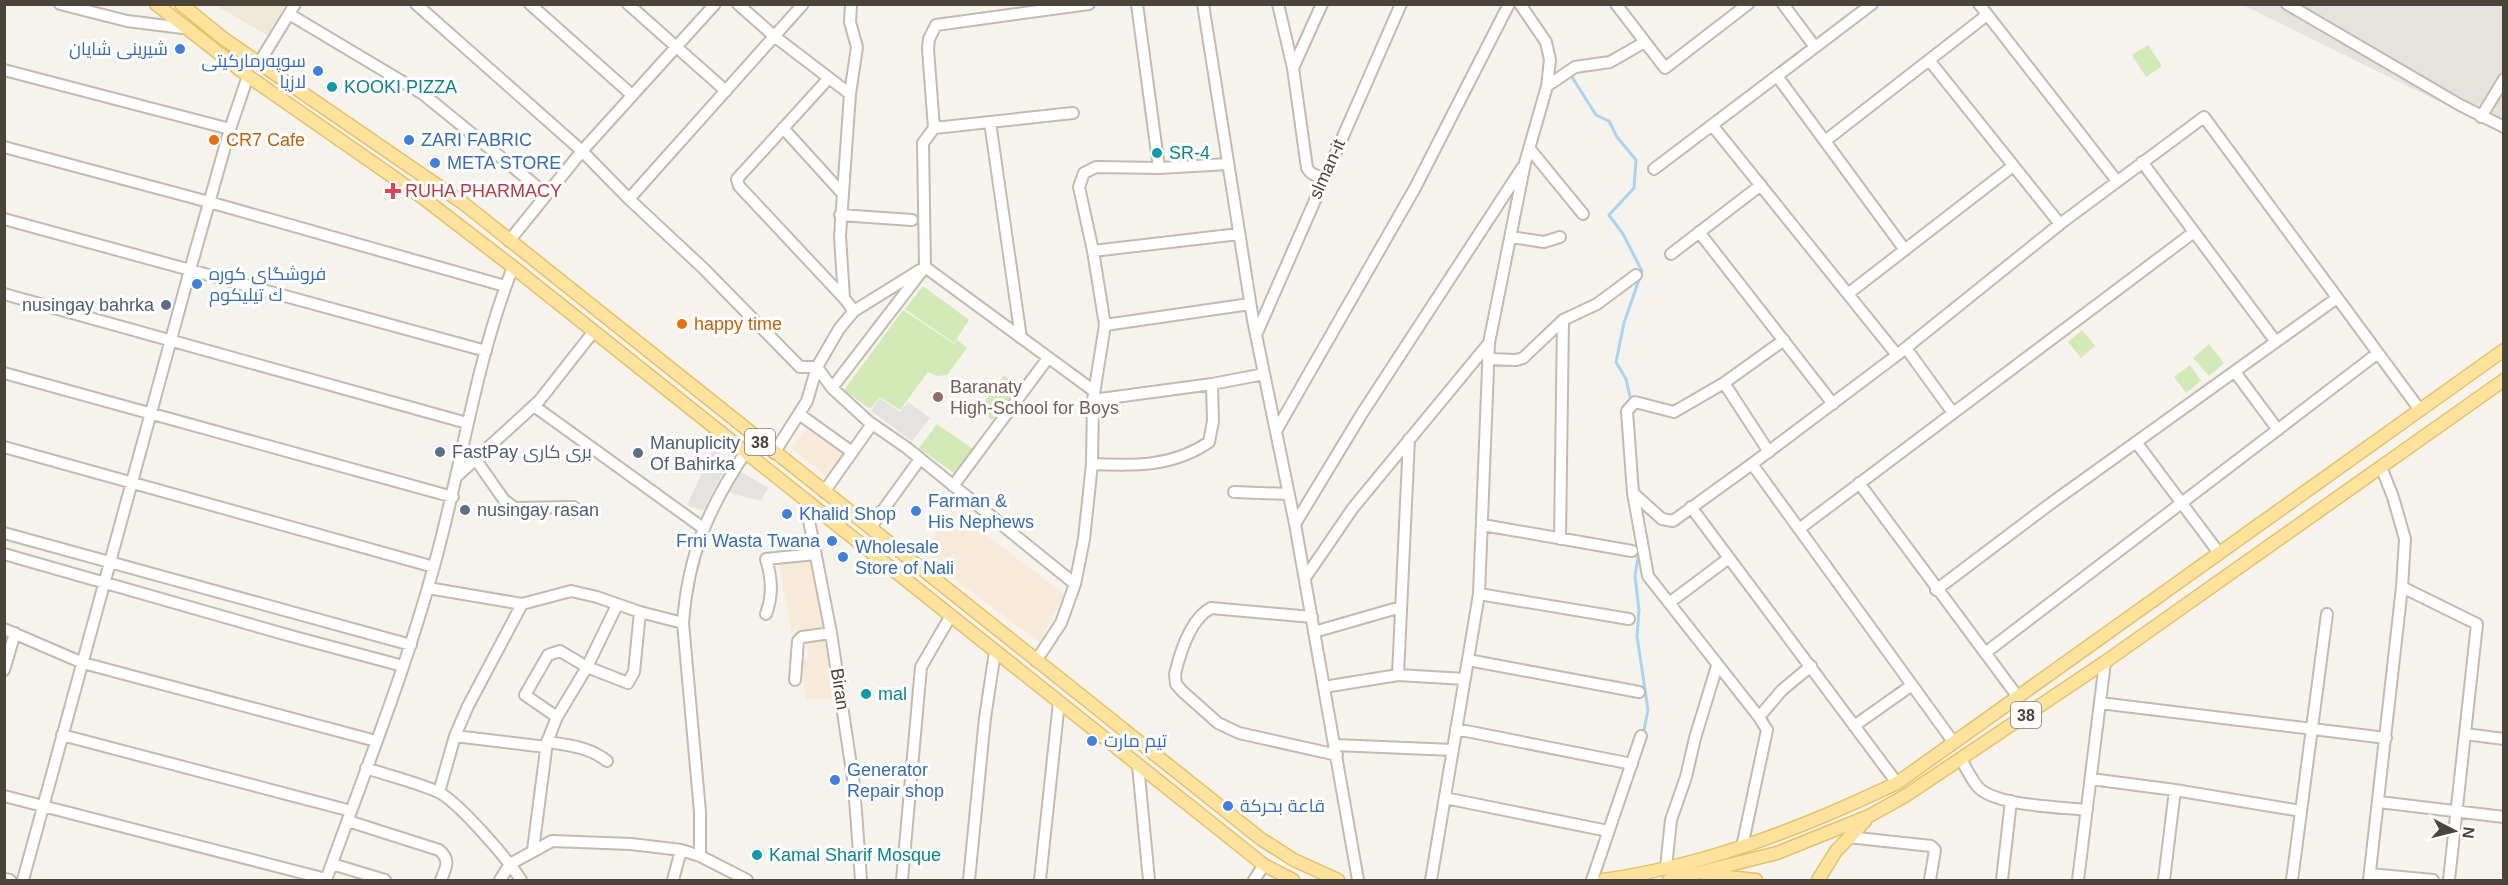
<svg xmlns="http://www.w3.org/2000/svg" width="2508" height="885" font-family="Helvetica,Cairo,sans-serif">
	<style>
		.commercial { fill: #f7ead8 }
		.industrial { fill: #e6e2dd }
		.education { fill: #efe8d6 }
		.green { fill: #d2eab5 }
		.parking { fill: #e5e3e0 }
		.lines { fill: none; stroke-linecap: round; stroke-linejoin: round }
		.stream { stroke: #a9d4f2; stroke-width: 3 }
		.minor-casing { stroke: #c2bbae; stroke-width: 14 }
		.major-casing { stroke: #e6c16a; stroke-width: 15 }
		.minor { stroke: #fff; stroke-width: 10 }
		.major { stroke: #ffe39c; stroke-width: 12 }
		.shop-dot { fill: #3f7fe0; stroke: #fff; stroke-width: 2 }
		.culture-dot { fill: #0f9aa8; stroke: #fff; stroke-width: 2 }
		.food-dot { fill: #e8710a; stroke: #fff; stroke-width: 2 }
		.health-dot { fill: #e0444e; stroke: #fff; stroke-width: 2 }
		.service-dot { fill: #5c6f8a; stroke: #fff; stroke-width: 2 }
		.education-dot { fill: #8d6e63; stroke: #fff; stroke-width: 2 }
		.labels { text-anchor: middle; dominant-baseline: central; stroke-width: 6; stroke-linejoin: round; paint-order: stroke }
		.shield { fill: #fff; stroke: #817c74; stroke-width: 1.5 }
		.shield-label { font-size: 16px; font-weight: bold; fill: #4b4439 }
		.shop-label { font-size: 18px; fill: #366cbe; stroke: #fff; text-anchor: start }
		.culture-label { font-size: 18px; fill: #0d838f; stroke: #fff; text-anchor: start }
		.food-label { font-size: 18px; fill: #c56008; stroke: #fff; text-anchor: start }
		.street-label { font-size: 18px; fill: #4b4439; stroke: #fff }
		.health-label { font-size: 18px; fill: #be3a42; stroke: #fff; text-anchor: start }
		.service-label { font-size: 18px; fill: #4e5e75; stroke: #fff; text-anchor: start }
		.education-label { font-size: 18px; fill: #785e54; stroke: #fff; text-anchor: start }
	</style>
	<rect width="100%" height="100%" fill="#f6f3ec"/>
	<!-- commercial -->
	<path class="commercial" d="M806,429L846,455L828,478L791,448Z
		M954,511L1064,594L1040,643L920,553Z
		M811,557L823,631L792,636L779,563Z
		M824,637L835,699H806L800,661L809,660L806,639Z"/>
	<!-- industrial -->
	<path class="industrial" d="M2243,5H2503V133Z"/>
	<!-- education -->
	<path class="education" d="M215,5H285L267,35Z"/>
	<!-- green -->
	<path class="green" d="M2148,45L2162,66L2146,77L2132,55Z
		M923,286L969,320L954,343L905,309Z
		M903,310L954,344L957,340L967,348L947,375L937,376L928,372L900,410L880,397L870,409L844,390Z
		M2082,330L2095,346L2081,358L2068,342Z
		M2209,344L2224,363L2209,376L2193,358Z
		M2190,365L2201,381L2186,393L2174,377Z
		M1004,375L1018,386L992,420L979,410Z
		M937,424L973,449L955,474L919,448Z"/>
	<!-- parking -->
	<path class="parking" d="M880,398L900,412L908,402L930,418L912,441L871,411Z
		M713,449L729,461L703,511L687,505Z
		M740,471L768,488L761,501L728,492Z"/>
	<g class="lines">
		<!-- stream -->
		<path class="stream" d="M1572,77L1596,115L1609,121L1617,137L1636,160L1634,188L1609,215L1623,234L1642,271L1624,323L1616,362L1626,379L1631,401
			M1639,551L1635,576L1639,610L1637,636L1648,710L1643,735"/>
		<defs>
			<path id="minor" d="M60,4L127,21L183,28
				M416,4L582,151L629,199L704,269L800,367H817L832,388L868,421L907,448L1075,584
				M530,4L632,95
				M628,4L726,91
				M738,4L774,36L850,94
				M1137,4L1159,168
				M1203,4L1253,320L1295,524L1358,880
				M1278,4L1293,68L1307,168L1311,173L1323,179
				M1616,4L1665,68L1748,4
				M1783,4L1815,47
				M1979,4L2117,181
				M2287,4L2460,105L2504,127
				M289,14L423,94L546,194
				M1929,60L2060,224
				M259,63L295,4
				M1293,68L1322,4
				M4,70L230,129
				M1777,76L1905,250
				M829,78L737,179L739,186L844,298
				M1547,86L1575,67L1610,62L1645,42
				M2481,117L2504,79
				M990,122L1021,338
				M1712,125L1897,355
				M783,128L842,193
				M934,128L928,49L929,39L936,25L1089,4
				M1825,141L1987,15
				M4,147L209,202L505,286
				M1529,148L1583,214
				M2142,162L2276,342
				M1654,169L1872,4
				M629,199L803,4
				M840,215L912,220
				M4,219L486,351
				M1699,232L1833,404
				M1511,237L1544,242L1560,237
				M509,241L582,151L715,4
				M1093,251L1239,234
				M1671,254L1761,185
				M925,267L1094,391
				M1849,293L2013,166
				M4,294L467,423
				M854,311L920,270
				M1105,325L1250,304
				M1256,335L1401,4
				M1906,348L1953,413
				M1488,359L1516,360L1523,358L1563,320L1597,304L1636,275
				M2235,372L2278,430
				M4,373L453,497
				M1724,383L1769,452
				M832,388L925,267L923,143L934,128L1073,113
				M1093,400L1212,384L1264,374
				M534,406L703,528
				M799,414L852,452
				M1276,431L1415,188L1509,4
				M2136,442L2219,553
				M4,447L434,567
				M774,453L807,401L817,367L839,329L854,311L844,298L840,236L850,94L857,47L850,22L851,4
				M476,460L504,500L515,508L574,507
				M1092,464C1133,466 1173,467 1209,442L1213,421L1212,384
				M1752,464L1954,743
				M456,477L539,401L594,331
				M1859,483L2018,697
				M953,486L1048,358
				M824,492L872,424
				M1234,492L1289,494
				M1633,493L1662,519L1673,521L1752,464L1897,355L2060,224L2204,117L2420,410
				M805,500L831,633L854,785L861,880
				M1691,507L1897,783
				M1295,524L1361,415L1522,168
				M1483,525L1632,551
				M870,528L920,459
				M1799,529L2194,232
				M4,533L411,645
				M1560,539L1563,320
				M4,554L291,636L403,666
				M1305,578L1353,508L1489,343
				M2402,587L2477,624L2449,880
				M428,588L522,604L571,591L597,597L640,612L683,623
				M1936,590L2050,504L2337,298
				M1479,594L1629,619
				M1669,603L1729,558
				M766,614C773,595 772,579 766,559L815,554
				M1312,617L1211,608C1190,619 1180,653 1175,674L1176,684L1182,691L1218,723L1239,733L1337,755
				M4,629L83,663L376,741
				M1314,632L1401,607
				M1985,653L2378,353
				M1468,660L1639,692
				M1036,661L1061,623L1075,584L1084,539L1092,464L1093,400L1105,325L1093,251L1079,187L1084,173L1096,167L1159,168L1228,164
				M4,670L15,633
				M1398,675L1409,439
				M795,680L798,641L802,637L831,633
				M1324,687L1398,675L1465,679
				M2100,703L2386,738
				M557,717L525,695L548,655L560,651L587,667L628,683L634,672L640,612
				M1759,717L1648,576L1633,493L1627,411L1635,402L1674,412L1724,383L1784,340
				M1854,726L1912,685
				M1456,729L1632,764
				M2465,734L2504,739
				M62,735L351,811
				M455,736L546,747
				M547,742C569,745 589,747 607,761
				M1335,745L1453,750
				M1961,759C1966,768 1971,779 1978,787C1995,806 2061,807 2087,810
				M1138,765L1149,880
				M366,768C389,776 416,782 438,792C458,801 509,861 521,880
				M2091,779L2175,790L2301,811
				M439,792L455,736L468,706L522,604
				M4,796L326,879
				M1445,798L1608,831
				M2379,802L2504,817
				M348,821L439,850C451,860 446,867 441,880
				M1848,837L1931,846L1935,850L1930,880
				M1742,847L1767,730L1759,717L1782,690L1811,666
				M533,850L547,742L557,717L587,667L617,605
				M700,856V812L683,623C688,555 708,509 745,453
				M332,864L385,880
				M1666,867L1671,820L1686,777L1695,738L1717,666
				M2370,874L2433,880
				M4,879L10,880
				M23,880L190,270L230,129L248,76
				M326,880C363,776 405,673 434,566C462,466 475,363 513,267
				M500,880L510,864L552,841L631,844L681,850L700,856L747,880
				M673,880L681,850
				M902,880L921,667L950,617
				M969,880L985,718L995,652
				M1040,880L1059,702
				M1254,880L1264,865
				M1431,880L1479,594L1489,343L1525,163L1547,86L1550,60L1546,42L1520,4
				M1592,880L1641,736
				M2002,880L2011,801
				M2078,880L2105,662
				M2164,880L2175,790
				M2292,880L2327,614
				M2369,880L2402,587L2405,539L2393,497L2381,467"/>
			<path id="major" d="M156,4L248,76L422,197L513,267L1264,865L1293,880
				M181,4L224,39L463,203L1261,839L1294,860L1338,880
				M1707,875L1756,880
				M1604,880C1707,865 1803,828 1897,783L2504,350
				M1669,880L1777,853L1869,816L1905,796L2105,662L2504,380
				M1818,880L1836,851L1865,821"/>
		</defs>
		<!-- minor casing -->
		<use href="#minor" class="minor-casing"/>
		<!-- major casing -->
		<use href="#major" class="major-casing"/>
		<!-- minor -->
		<use href="#minor" class="minor"/>
		<!-- major -->
		<use href="#major" class="major"/>
	</g>
	<!-- markers -->
	<g class="shop-dot">
		<circle cx="180" cy="49" r="6"/>
		<circle cx="318" cy="71" r="6"/>
		<circle cx="409" cy="140" r="6"/>
		<circle cx="435" cy="163" r="6"/>
		<circle cx="197" cy="284" r="6"/>
		<circle cx="916" cy="511" r="6"/>
		<circle cx="787" cy="514" r="6"/>
		<circle cx="832" cy="541" r="6"/>
		<circle cx="843" cy="557" r="6"/>
		<circle cx="1092" cy="741" r="6"/>
		<circle cx="835" cy="780" r="6"/>
		<circle cx="1228" cy="806" r="6"/>
	</g>
	<g class="culture-dot">
		<circle cx="332" cy="87" r="6"/>
		<circle cx="1157" cy="153" r="6"/>
		<circle cx="866" cy="694" r="6"/>
		<circle cx="757" cy="855" r="6"/>
	</g>
	<g class="food-dot">
		<circle cx="214" cy="140" r="6"/>
		<circle cx="682" cy="324" r="6"/>
	</g>
	<path class="health-dot" d="M390 182h6v6h6v6h-6v6h-6v-6h-6v-6h6z"/>
	<g class="service-dot">
		<circle cx="166" cy="305" r="6"/>
		<circle cx="440" cy="452" r="6"/>
		<circle cx="638" cy="453" r="6"/>
		<circle cx="465" cy="510" r="6"/>
	</g>
	<circle class="education-dot" cx="938" cy="397" r="6"/>
	<g class="labels">
		<!-- shield labels -->
		<g class="shield">
			<rect x="745" y="429" width="30" height="26" rx="4.5"/>
			<rect x="2011" y="702" width="30" height="26" rx="4.5"/>
		</g>
		<g class="shield-label">
			<text x="760" y="442">38</text>
			<text x="2026" y="715">38</text>
		</g>
		<!-- shop labels -->
		<g class="shop-label">
			<text x="168" y="49" text-anchor="end">شیرینی شایان</text>
			<text x="306" y="61" text-anchor="end">سوپه‌رمارکیتی<tspan x="306" dy="21">لازیا</tspan></text>
			<text x="421" y="140">ZARI FABRIC</text>
			<text x="447" y="163">META STORE</text>
			<text x="209" y="274">فروشگاى كوره<tspan x="209" dy="21">ك تيليكوم</tspan></text>
			<text x="928" y="501">Farman &amp;<tspan x="928" dy="21">His Nephews</tspan></text>
			<text x="799" y="514">Khalid Shop</text>
			<text x="820" y="541" text-anchor="end">Frni Wasta Twana</text>
			<text x="855" y="547">Wholesale<tspan x="855" dy="21">Store of Nali</tspan></text>
			<text x="1104" y="741">تيم مارت</text>
			<text x="847" y="770">Generator<tspan x="847" dy="21">Repair shop</tspan></text>
			<text x="1240" y="806">قاعة بحركة</text>
		</g>
		<!-- culture labels -->
		<g class="culture-label">
			<text x="344" y="87">KOOKI PIZZA</text>
			<text x="1169" y="153">SR-4</text>
			<text x="878" y="694">mal</text>
			<text x="769" y="855">Kamal Sharif Mosque</text>
		</g>
		<!-- food labels -->
		<g class="food-label">
			<text x="226" y="140">CR7 Cafe</text>
			<text x="694" y="324">happy time</text>
		</g>
		<!-- street labels -->
		<g class="street-label">
			<text transform="translate(1327 169) rotate(-66)">slman-it</text>
			<text transform="translate(840 689) rotate(81)">Biran</text>
		</g>
		<!-- health labels -->
		<g class="health-label">
			<text x="405" y="191">RUHA PHARMACY</text>
		</g>
		<!-- service labels -->
		<g class="service-label">
			<text x="154" y="305" text-anchor="end">nusingay bahrka</text>
			<text x="650" y="443">Manuplicity<tspan x="650" dy="21">Of Bahirka</tspan></text>
			<text x="452" y="452">FastPay بری كاری</text>
			<text x="477" y="510">nusingay rasan</text>
		</g>
		<!-- education labels -->
		<g class="education-label">
			<text x="950" y="387">Baranaty<tspan x="950" dy="21">High-School for Boys</tspan></text>
		</g>
	</g>
	<!-- border -->
	<rect width="2508" height="885" fill="none" stroke="#4b4439" stroke-width="12"/>
	<!-- north arrow -->
	<g transform="translate(2454 831) rotate(97)" stroke="#ffffff" stroke-width="4.5" paint-order="stroke">
	<path d="M0-4.5L10 22L0 15L-10 22Z" fill="#4b4439"/>
	<text y="-9" font-size="16" font-weight="bold" text-anchor="middle" fill="#4b4439">N</text>
	</g>
</svg>
